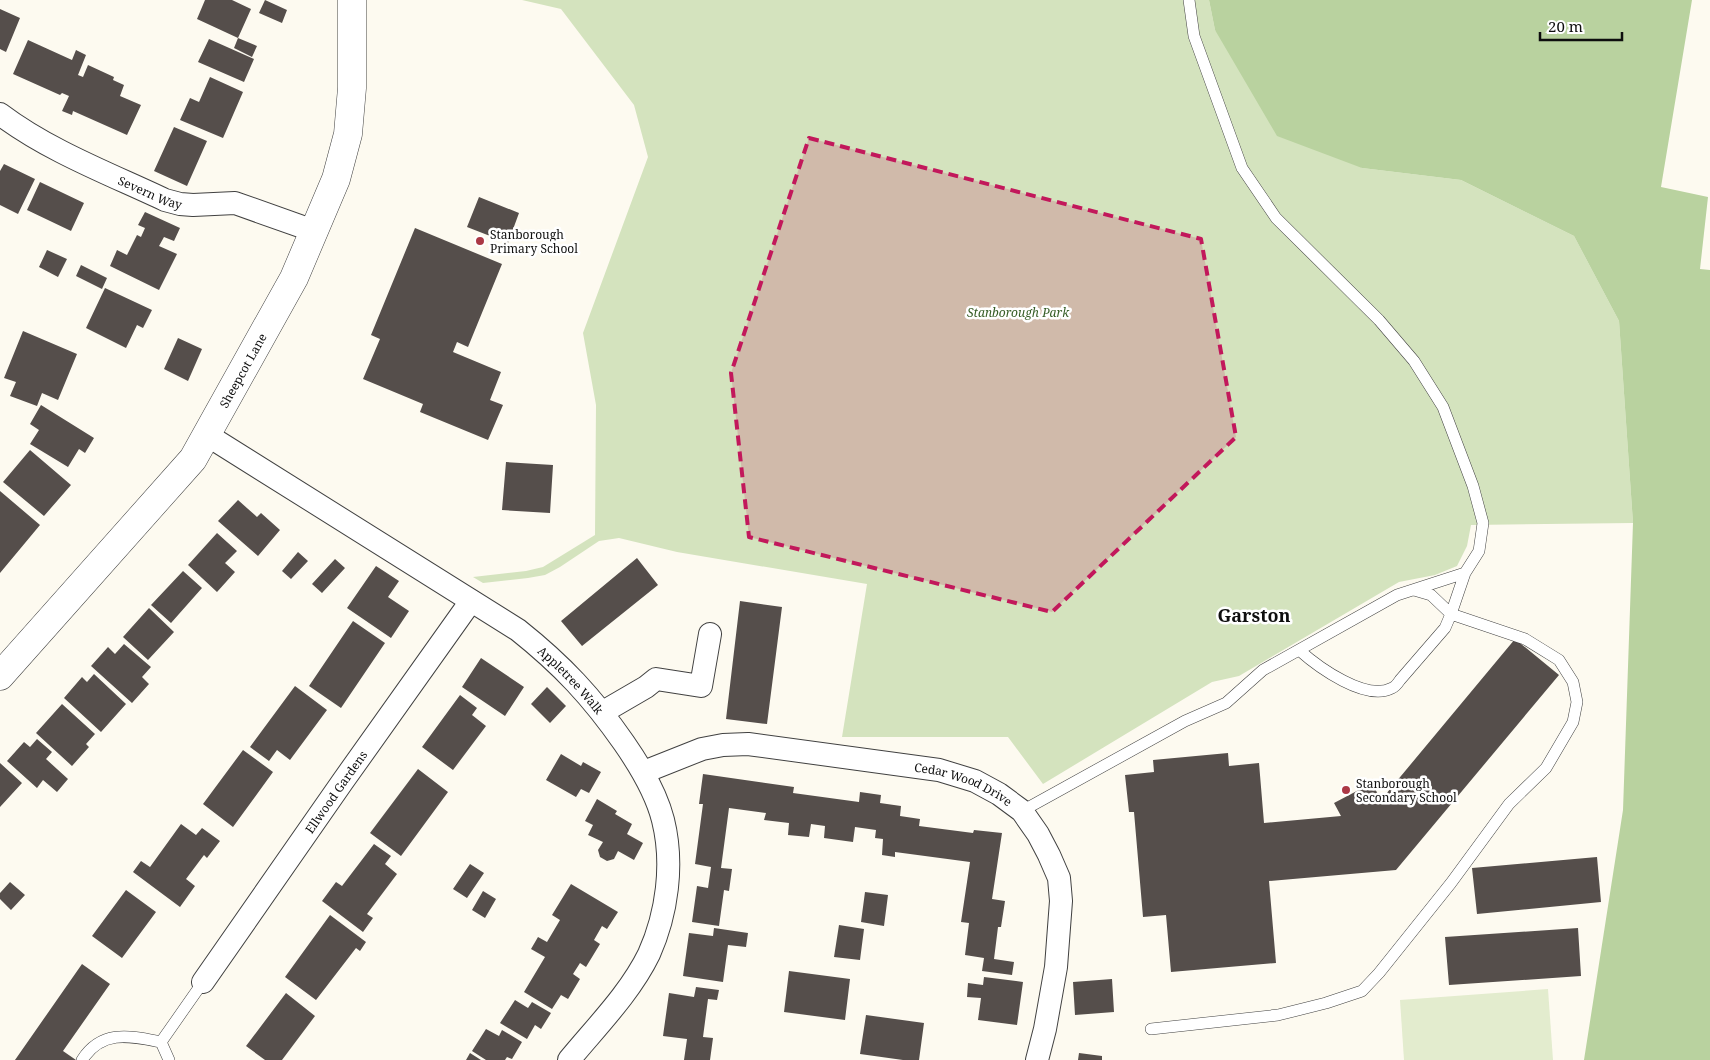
<svg xmlns="http://www.w3.org/2000/svg" width="1710" height="1060" font-family="'Noto Serif',serif">
	<style>
		.green { fill: #d4e3be }
		.forest { fill: #b9d29f }
		.pitch { fill: #e3ecce }
		.building { fill: #554e4b }
		.lines { fill: none; stroke-linecap: round; stroke-linejoin: round }
		.service-casing { stroke: #414141; stroke-width: 12 }
		.minor-casing { stroke: #414141; stroke-width: 24 }
		.tertiary-casing { stroke: #414141; stroke-width: 29 }
		.service { stroke: #fff; stroke-width: 11 }
		.minor { stroke: #fff; stroke-width: 22 }
		.tertiary { stroke: #fff; stroke-width: 28 }
		.marked { fill: #c2185b; fill-opacity: 0.2; stroke: #c2185b; stroke-width: 4; stroke-dasharray: 10 6; stroke-linejoin: round }
		.poi-dot { fill: #ab3845; stroke: #fff; stroke-width: 2 }
		.labels { text-anchor: middle; dominant-baseline: central; stroke-width: 5; stroke-linejoin: round; paint-order: stroke }
		.street-label { font-size: 12px; fill: #0e0e0e; stroke: #fff }
		.poi-label { font-size: 12px; fill: #0e0e0e; stroke: #fff; text-anchor: start }
		.park-label { font-size: 12px; font-style: italic; fill: #355d26; stroke: #fff }
		.district-label { font-size: 18px; font-weight: bold; fill: #0e0e0e; stroke: #fff }
	</style>
	<rect width="100%" height="100%" fill="#fdfaf0"/>
	<!-- green -->
	<path class="green" d="M522,0H1209L1215,30L1362,168L1461,180L1574,236L1619,321L1633,523L1471,525L1467,546L1457,566L1435,575L1399,582L1239,676L1212,682L1043,784L1008,737H842L867,584L677,552L619,538L599,541L560,567L545,575L528,578L483,583L473,577L526,571L543,567L595,535L596,405L583,333L648,157L634,105L561,9Z"/>
	<!-- forest -->
	<path class="forest" d="M1209,0H1692L1661,187L1708,197L1700,269L1710,270V1060H1584L1623,810L1633,523L1619,321L1574,236L1461,180L1362,168L1277,136L1215,30Z"/>
	<!-- pitch -->
	<path class="pitch" d="M1548,989L1553,1060H1404L1400,1000Z"/>
	<!-- building -->
	<path class="building" d="M205,0H232L251,9L238,38L197,19Z
		M265,0L287,10L282,23L259,13Z
		M0,9L20,18L6,52L0,49Z
		M238,38L257,46L252,57L234,48Z
		M209,39L254,59L244,82L198,62Z
		M28,40L72,60L76,50L86,55L78,75L83,77L88,65L114,77L113,80L124,85L120,96L141,105L127,135L73,111L72,115L62,111L69,96L62,93L60,95L13,74Z
		M210,77L243,92L223,138L180,120L190,98L199,102Z
		M174,127L207,141L187,186L154,171Z
		M4,164L35,179L18,214L0,205V171Z
		M40,182L84,203L71,231L27,210Z
		M479,197L519,213L508,243L467,227Z
		M145,212L180,228L174,241L164,237L159,246L177,254L159,290L110,266L117,250L127,255L137,235L141,237L145,228L138,225Z
		M415,228L502,264L468,347L457,342L453,352L501,372L490,400L503,405L488,440L420,412L423,404L363,379L380,339L371,335Z
		M47,250L67,259L58,277L39,267Z
		M81,265L107,278L102,289L76,276Z
		M105,288L152,310L143,328L137,325L126,348L86,328Z
		M23,331L77,354L58,400L42,393L37,406L10,396L16,382L4,378Z
		M178,338L202,349L188,381L164,369Z
		M41,405L94,438L85,453L79,449L68,467L30,444L39,430L30,424Z
		M30,450L71,485L44,516L3,482Z
		M506,462L553,465L550,513L502,510Z
		M0,491L40,525L0,573Z
		M238,500L257,517L261,513L280,530L258,556L218,521Z
		M217,533L237,551L225,563L235,572L217,592L188,565Z
		M298,552L308,561L291,579L282,571Z
		M637,558L658,585L582,646L561,621Z
		M335,559L345,568L322,593L312,584Z
		M376,566L399,581L388,597L409,611L391,638L347,608Z
		M183,571L202,588L171,623L151,605Z
		M740,601L782,607L767,724L726,719Z
		M149,608L174,632L148,660L123,637Z
		M353,621L385,643L341,708L309,686Z
		M1515,639L1559,675L1396,870L1269,881L1276,963L1171,972L1166,915L1143,917L1134,812H1129L1125,775L1154,772L1153,760L1228,753L1229,766L1259,763L1264,823L1341,816L1334,803L1372,783L1381,800Z
		M124,644L151,667L142,677L149,684L132,703L91,666L108,647L115,654Z
		M481,658L524,687L505,716L462,687Z
		M94,674L126,704L101,732L64,698L82,677L87,682Z
		M295,686L327,710L290,760L277,750L269,761L250,747Z
		M547,687L566,706L550,723L531,704Z
		M460,695L477,708L472,715L486,726L453,770L422,747Z
		M62,704L95,734L86,744L89,747L72,766L36,733Z
		M37,739L52,752L46,759L68,779L57,792L43,780L37,788L7,761L24,742L30,747Z
		M243,750L273,772L233,827L203,804Z
		M561,754L581,766L583,762L601,772L589,793L581,789L576,797L546,780Z
		M0,763L22,783L0,807Z
		M418,769L448,792L401,856L370,833Z
		M703,774L794,787L793,793L859,802L860,792L881,795L880,803L901,806L900,816L920,819L919,826L973,833L974,830L1002,833L992,899L1005,901L1001,927H998L994,959L1014,962L1012,975L982,971L984,958L965,955L969,923L961,922L970,862L895,852V857L882,855L883,839L875,838L876,830L855,827L853,842L824,838L825,826L811,824L809,837L788,835L789,823L764,820L766,813L729,808L721,868L732,869L729,891L724,890L719,926L692,922L697,886L708,888L711,867L695,864L703,804H699Z
		M597,799L617,811L615,814L632,824L627,834L643,843L634,860L618,851L614,859L607,861L600,857L598,850L603,842L588,835L593,825L585,821Z
		M181,824L196,835L202,828L220,841L207,858L204,855L186,879L195,886L180,907L133,872L141,861L150,867Z
		M374,844L391,856L385,864L397,874L367,914L373,918L363,932L322,901L336,882L342,886Z
		M1597,857L1601,902L1477,914L1472,868Z
		M470,864L484,873L467,898L453,889Z
		M10,882L25,895L11,910L0,899V893Z
		M571,884L618,912L607,929L602,926L594,940L600,944L586,967L580,963L573,974L580,979L568,999L561,995L552,1009L524,992L545,957L531,949L538,937L547,942L560,920L552,915Z
		M126,890L156,912L122,958L92,936Z
		M483,891L496,899L485,918L472,910Z
		M865,892L888,895L884,926L861,922Z
		M330,915L366,942L360,951L356,948L316,1000L285,977Z
		M839,925L864,929L860,960L834,957Z
		M714,928L748,933L746,947L728,945L723,982L683,976L689,933L713,936Z
		M1578,928L1581,976L1449,985L1445,937Z
		M82,964L110,984L63,1051L76,1060H15Z
		M789,971L850,979L845,1020L784,1012Z
		M984,977L1023,982L1017,1025L978,1020L981,998L967,997L968,983L983,985Z
		M1112,979L1114,1012L1075,1015L1073,982Z
		M696,987L719,990L717,1000L708,999L703,1037L713,1038L710,1060H684L687,1039L663,1036L669,993L694,997Z
		M286,993L315,1016L282,1060H265L246,1046Z
		M515,1000L528,1008L532,1002L551,1013L541,1029L535,1025L527,1039L500,1023Z
		M866,1015L924,1023L919,1060H903L860,1054Z
		M486,1029L499,1036L502,1030L522,1042L512,1059L507,1057L505,1060H486L472,1051Z
		M470,1053L481,1060H466Z
		M1079,1053L1102,1056V1060H1078Z"/>
	<g class="lines">
		<defs>
			<path id="service" d="M1414,590L1431,595L1451,614L1465,573
				M1022,811L1185,721L1226,703L1263,670L1397,595L1465,573L1479,551L1483,523L1473,486L1443,407L1414,361L1379,320L1276,218L1242,168L1194,36L1189,0
				M1151,1029L1278,1015L1326,1003L1362,991L1379,973L1451,883L1509,804L1546,768L1573,722L1577,702L1573,682L1559,660L1525,639L1451,614L1445,628L1400,680C1398,683 1395,687 1392,688C1366,702 1318,667 1299,650
				M161,1042L203,982
				M82,1060C102,1029 130,1036 161,1042L169,1060"/>
			<g id="minor">
				<path id="s1" d="M0,114C49,151 110,174 165,200L180,204L193,205L235,203L314,231"/>
				<path id="s2" d="M207,435L518,630C562,665 592,697 624,743C640,766 656,792 663,820C674,864 667,914 649,954C630,993 597,1026 569,1060"/>
				<path d="M603,712L646,687L656,679L701,686L710,634"/>
				<path id="s3" d="M644,772L702,749L723,745L748,744L939,770L975,781L999,794L1022,811L1038,834L1049,855L1059,878L1061,901L1056,967L1045,1029L1037,1060"/>
				<path id="s4" d="M203,982L343,781L471,601"/>
			</g>
			<g id="tertiary">
				<path id="s5" d="M0,676L193,459L294,278L336,179L348,134L352,88V0"/>
			</g>
		</defs>
		<!-- service casing -->
		<use href="#service" class="service-casing"/>
		<!-- minor casing -->
		<use href="#minor" class="minor-casing"/>
		<!-- tertiary casing -->
		<use href="#tertiary" class="tertiary-casing"/>
		<!-- service -->
		<use href="#service" class="service"/>
		<!-- minor -->
		<use href="#minor" class="minor"/>
		<!-- tertiary -->
		<use href="#tertiary" class="tertiary"/>
	</g>
	<!-- marked area -->
	<path class="marked" d="M809,138L1201,239L1236,437L1052,612L749,537L731,373Z"/>
	<!-- markers -->
	<g class="poi-dot">
		<circle cx="480" cy="241" r="5"/>
		<circle cx="1346" cy="790" r="5"/>
	</g>
	<g class="labels">
		<!-- street labels -->
		<g class="street-label">
			<text stroke="none"><textPath href="#s1" startOffset="170">Severn Way</textPath></text>
			<text stroke="none"><textPath href="#s5" startOffset="392">Sheepcot Lane</textPath></text>
			<text stroke="none"><textPath href="#s2" startOffset="440">Appletree Walk</textPath></text>
			<text stroke="none"><textPath href="#s3" startOffset="329">Cedar Wood Drive</textPath></text>
			<text stroke="none"><textPath href="#s4" startOffset="232">Ellwood Gardens</textPath></text>
		</g>
		<!-- poi labels -->
		<g class="poi-label">
			<text x="490" y="234">Stanborough<tspan x="490" dy="14">Primary School</tspan></text>
			<text x="1356" y="783">Stanborough<tspan x="1356" dy="14">Secondary School</tspan></text>
		</g>
		<!-- park labels -->
		<g class="park-label">
			<text x="1018" y="312">Stanborough Park</text>
		</g>
		<!-- district labels -->
		<g class="district-label">
			<text x="1254" y="615">Garston</text>
		</g>
	</g>
	<!-- scale -->
	<path d="M1540 32v8h82v-8" fill="none" stroke="#0e0e0e" stroke-width="2.5"/>
	<text x="1548" y="32" font-size="15" fill="#0e0e0e" stroke="#ffffff" stroke-width="4" paint-order="stroke">20 m</text>
</svg>
